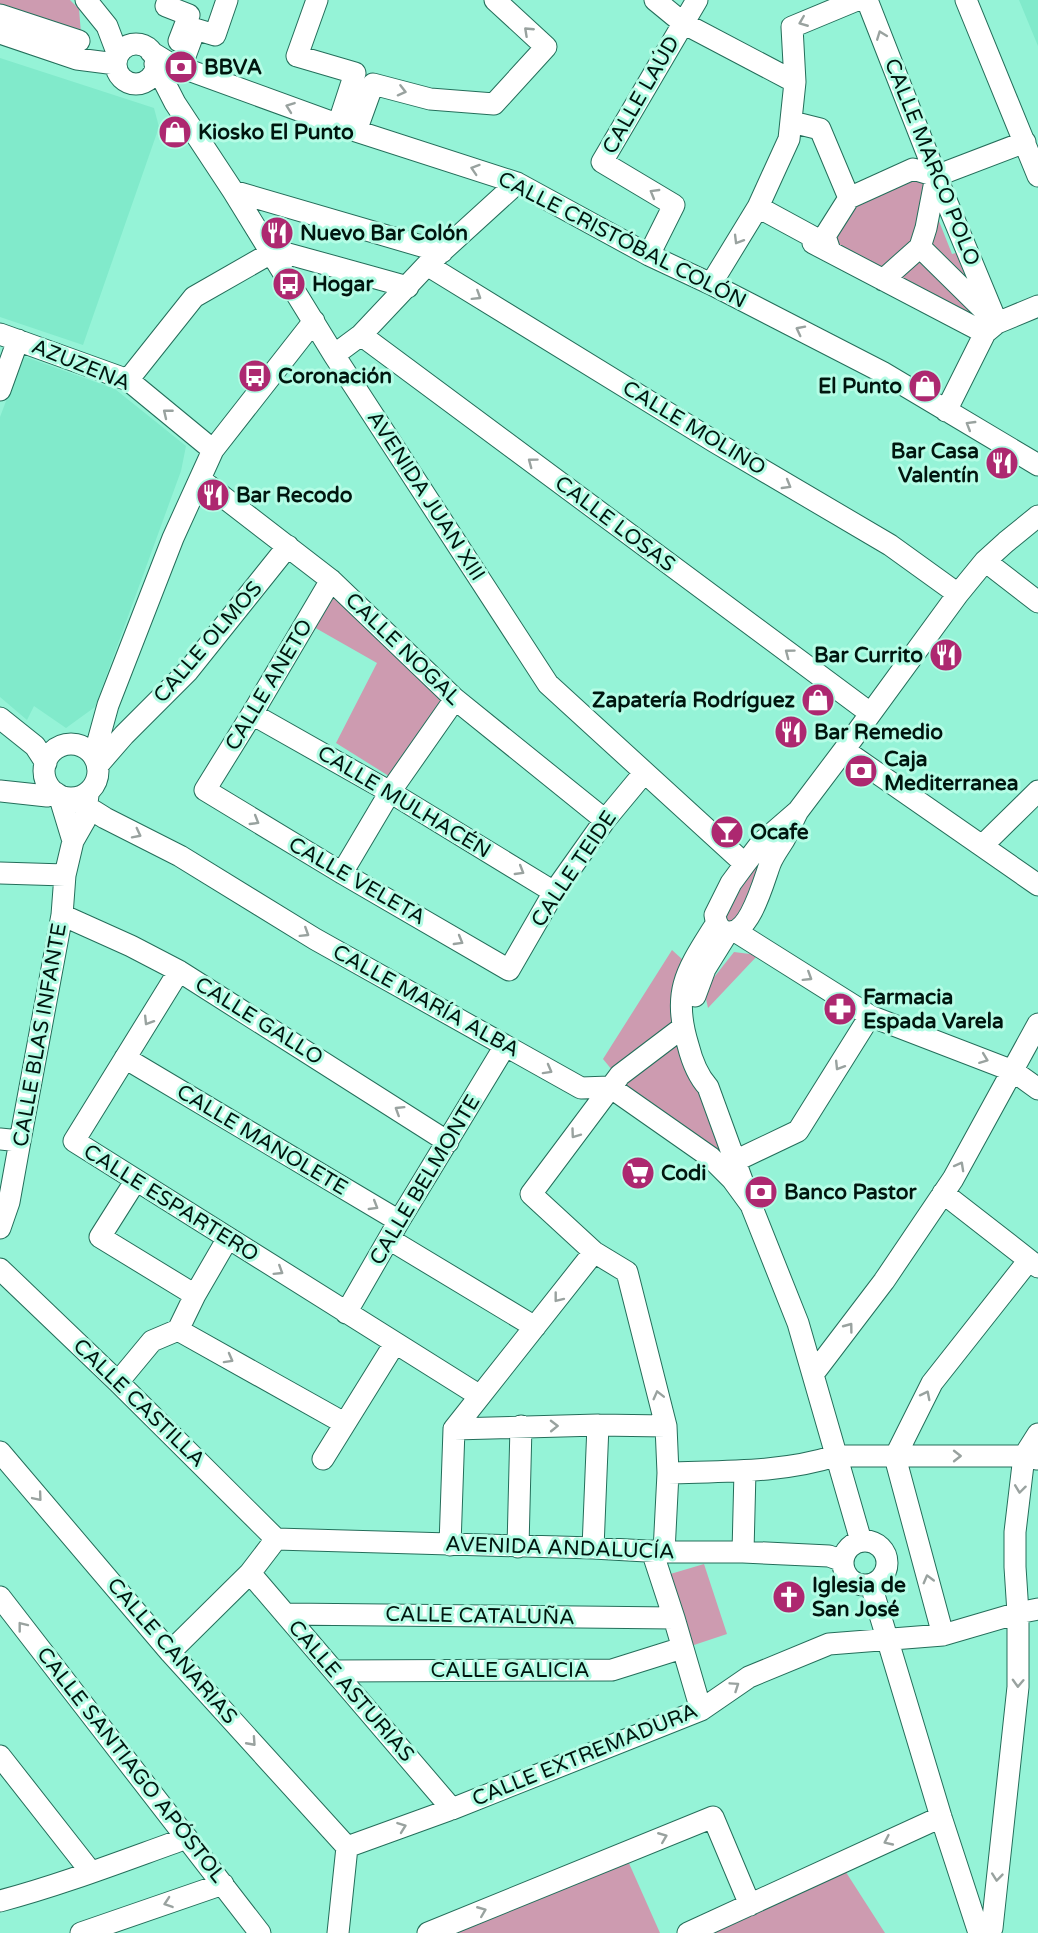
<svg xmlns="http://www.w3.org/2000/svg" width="1038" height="1933" font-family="'Varela Round',sans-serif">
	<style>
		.built { fill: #81eacb }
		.green { fill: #cd9bb0 }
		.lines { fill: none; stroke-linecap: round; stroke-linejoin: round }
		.minor-casing { stroke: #246e5a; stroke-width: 23 }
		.minor { stroke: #fff; stroke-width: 21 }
		.oneway { stroke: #99a29f }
		.labels { text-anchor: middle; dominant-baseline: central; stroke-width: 6; stroke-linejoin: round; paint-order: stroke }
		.poi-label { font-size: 21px; font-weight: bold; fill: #00160f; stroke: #b4fce5; text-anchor: start }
		.street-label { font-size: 21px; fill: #00160f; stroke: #b4fce5 }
	</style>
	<rect width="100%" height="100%" fill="#95f3d7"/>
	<!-- built -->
	<path class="built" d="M1019,0H1038V46Z
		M0,58L154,108L159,127L83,345L0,317Z
		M23,356L115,389L186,446L181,471L95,707L66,728L34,706L27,720L0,697V417Z"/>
	<!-- green -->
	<path class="green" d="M0,0H70L79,9L82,45L0,22Z
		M916,163L952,254L956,253L978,308L972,321L817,242L843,198Z
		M329,587L451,702L400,783L336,743L377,663L312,626Z
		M753,865L761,871L733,924L725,919Z
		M672,950L683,960L675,1017L659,1043L617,1076L603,1059Z
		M734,952L758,955L708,1008L704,990Z
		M679,1038L743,1188L615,1086Z
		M704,1564L727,1634L691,1646L667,1575Z
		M628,1861L660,1933H438Z
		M842,1866L885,1933H704Z"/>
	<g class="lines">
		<defs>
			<path id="minor" d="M86,0L107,26L118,55
				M168,0L166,6L189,15L179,41
				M317,0L297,56L355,73L338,125
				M655,0L683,23L795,82
				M867,0L936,176L997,323
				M966,0L1038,176
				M0,15L79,41
				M0,33L77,59L116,64
				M116 64a20 20 0 1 1 40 0a20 20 0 1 1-40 0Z
				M151,52L169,63L356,131L517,183L649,255L711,284L882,372L1038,465
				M155,64L175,103L233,191L334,355L548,684L745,864
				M181,67L195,29L215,35L227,0
				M792,122L820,129L849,198
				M356,131L373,84L430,99L494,104L546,47L495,0
				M233,191L442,252
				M758,207L815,238L813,243L985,333
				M920,247L926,228L936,176
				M830,251L825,236L849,198L913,169L936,176L1025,142
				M285,253L408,287
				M649,255L674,205L602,162L697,0
				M427,265L715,442L890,545L958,594
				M883,280L920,247L990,316
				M711,284L758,207L789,139L795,82L792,27L857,0
				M0,334L128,380L213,450
				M361,335L870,713
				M334,355L361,335L427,265L517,183
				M128,380L194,297L271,253
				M0,390L18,340
				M946,411L985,333L997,323L1038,306
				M200,479L331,580L455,699L605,820
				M985,561L1038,602
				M331,580L252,714L205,790L342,873L509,970L554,892L605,820L644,773
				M252,714L390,792L554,892
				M0,718L35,746L46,763
				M44 771a27 27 0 1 1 54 0a27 27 0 1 1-54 0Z
				M844,750L1038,885
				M94,756L108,705L173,538L213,450L314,321
				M98,765L124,735L188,671L288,546
				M0,791L47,796L56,793
				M59,795L73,841
				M73,798L105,818L180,856L315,939L581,1088L610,1087L710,1157L732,1179L751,1205
				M798,811C793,820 789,831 784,840C779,848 773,856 770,864C764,880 750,934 728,932C719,931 716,923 715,915L731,883L745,864L761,843L798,811L844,750L958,594L985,561L1006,542L1038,516
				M982,846L1038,791
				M0,873L65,875
				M342,873L390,792L455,699
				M62,915L131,946L179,971L448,1142
				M716,924C688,969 671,990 688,1045C692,1061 697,1075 708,1087L751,1205L798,1323L861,1541
				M735,931L870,1016L1013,1071L1038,1089
				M179,971L74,1141L480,1396
				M695,996L705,969L728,932
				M125,1058L399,1221
				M0,1139L20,1141
				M735,1161L798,1131L870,1016
				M136,1180L100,1237L195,1295
				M943,1193L1038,1267
				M0,1228L9,1202L20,1141L62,915L65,875L73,841L85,820L88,795
				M389,1239L535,1327
				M0,1269L118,1382L276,1539
				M346,1313L399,1221L505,1046
				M178,1330L344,1423
				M814,1373L884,1281L953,1179L1038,1024
				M118,1382L152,1341L178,1330L195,1295L228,1238
				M454,1429L594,1252
				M454,1429L598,1425L666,1426
				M0,1452L170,1652L347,1847
				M323,1459L395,1343
				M668,1473C724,1471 782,1473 835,1456H1024L1037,1459
				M276,1539L593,1548L664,1552H743L829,1556L843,1561
				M843 1563a22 22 0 1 1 44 0a22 22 0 1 1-44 0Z
				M450,1545L454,1429
				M518,1547L521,1426
				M593,1548L598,1425
				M652,1551L674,1618L701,1710
				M664,1552L668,1473L666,1426L627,1272L594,1252L531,1194L620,1075L682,1028
				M743,1552L745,1471
				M250,1573L452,1809
				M871,1585L941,1817L979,1933
				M0,1597L260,1933
				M285,1614L674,1618
				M943,1635L895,1457L932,1383L1029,1260
				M170,1652L250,1573L276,1539
				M334,1671L612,1670L682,1648
				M0,1756L91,1872
				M347,1847L452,1809L701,1710L749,1677L829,1644L943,1635L1018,1613L1038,1609
				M0,1901C64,1884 125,1860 187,1838
				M81,1933L223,1884
				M338,1933L347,1847
				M428,1933L713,1817L750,1905
				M688,1933L941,1817
				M986,1933L992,1928L1018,1687V1613L1015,1567V1532L1024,1456L1038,1434"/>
		</defs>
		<!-- minor casing -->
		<use href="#minor" class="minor-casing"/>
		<!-- minor -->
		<use href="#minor" class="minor"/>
	</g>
	<!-- one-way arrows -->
	<defs><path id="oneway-chevron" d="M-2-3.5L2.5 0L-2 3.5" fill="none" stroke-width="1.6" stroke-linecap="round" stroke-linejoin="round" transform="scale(1.5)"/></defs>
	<g class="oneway">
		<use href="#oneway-chevron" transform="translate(803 22) rotate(158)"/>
		<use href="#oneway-chevron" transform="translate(528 31) rotate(-137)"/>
		<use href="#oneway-chevron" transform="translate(881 35) rotate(-111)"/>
		<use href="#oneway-chevron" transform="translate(402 91) rotate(14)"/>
		<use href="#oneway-chevron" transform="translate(290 107) rotate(-160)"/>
		<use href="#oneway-chevron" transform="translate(475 169) rotate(-162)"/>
		<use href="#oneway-chevron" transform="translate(654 193) rotate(-150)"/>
		<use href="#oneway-chevron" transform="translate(738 240) rotate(121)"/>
		<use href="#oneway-chevron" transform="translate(477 296) rotate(32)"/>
		<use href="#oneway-chevron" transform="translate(800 330) rotate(-153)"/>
		<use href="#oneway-chevron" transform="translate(167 413) rotate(-141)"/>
		<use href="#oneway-chevron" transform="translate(970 425) rotate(-149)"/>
		<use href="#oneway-chevron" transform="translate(532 462) rotate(-143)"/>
		<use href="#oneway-chevron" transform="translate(787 485) rotate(30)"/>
		<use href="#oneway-chevron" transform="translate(789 653) rotate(-143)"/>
		<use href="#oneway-chevron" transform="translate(255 821) rotate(31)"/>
		<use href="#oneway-chevron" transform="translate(137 834) rotate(27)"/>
		<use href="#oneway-chevron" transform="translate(520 871) rotate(31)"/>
		<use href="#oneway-chevron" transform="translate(305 933) rotate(32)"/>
		<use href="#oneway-chevron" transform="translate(459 941) rotate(30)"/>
		<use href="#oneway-chevron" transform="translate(808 977) rotate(32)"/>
		<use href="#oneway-chevron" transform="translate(148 1021) rotate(122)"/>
		<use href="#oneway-chevron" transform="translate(984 1059) rotate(21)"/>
		<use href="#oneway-chevron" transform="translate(839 1066) rotate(122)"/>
		<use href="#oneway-chevron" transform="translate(548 1070) rotate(29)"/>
		<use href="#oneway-chevron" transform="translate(399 1110) rotate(-148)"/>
		<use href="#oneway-chevron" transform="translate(575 1134) rotate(126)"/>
		<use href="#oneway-chevron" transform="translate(960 1166) rotate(-61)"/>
		<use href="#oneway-chevron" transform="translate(374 1206) rotate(31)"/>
		<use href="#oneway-chevron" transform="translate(279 1271) rotate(32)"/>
		<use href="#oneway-chevron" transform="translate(558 1298) rotate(128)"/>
		<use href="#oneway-chevron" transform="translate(849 1327) rotate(-53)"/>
		<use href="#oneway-chevron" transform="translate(229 1359) rotate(29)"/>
		<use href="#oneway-chevron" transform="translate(658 1395) rotate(-104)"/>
		<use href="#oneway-chevron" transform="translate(926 1395) rotate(-63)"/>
		<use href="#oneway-chevron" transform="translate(554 1426) rotate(-1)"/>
		<use href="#oneway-chevron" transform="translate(957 1456)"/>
		<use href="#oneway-chevron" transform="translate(1020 1489) rotate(97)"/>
		<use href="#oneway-chevron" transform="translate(38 1497) rotate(50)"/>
		<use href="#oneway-chevron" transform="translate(928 1579) rotate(-105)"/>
		<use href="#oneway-chevron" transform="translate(22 1626) rotate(-128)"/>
		<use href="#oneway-chevron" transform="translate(1018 1683) rotate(92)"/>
		<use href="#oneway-chevron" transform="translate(735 1686) rotate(-34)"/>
		<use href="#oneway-chevron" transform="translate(252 1742) rotate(48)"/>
		<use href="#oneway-chevron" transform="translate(402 1827) rotate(-20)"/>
		<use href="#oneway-chevron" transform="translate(663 1837) rotate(-22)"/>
		<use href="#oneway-chevron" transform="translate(888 1841) rotate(155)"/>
		<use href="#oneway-chevron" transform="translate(997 1877) rotate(96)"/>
		<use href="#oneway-chevron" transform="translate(168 1903) rotate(161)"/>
		<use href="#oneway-chevron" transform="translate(482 1911) rotate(-22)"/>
	</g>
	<!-- icons -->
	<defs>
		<symbol id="bank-disc" viewBox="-11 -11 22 22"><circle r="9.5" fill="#ad2870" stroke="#b4fce5"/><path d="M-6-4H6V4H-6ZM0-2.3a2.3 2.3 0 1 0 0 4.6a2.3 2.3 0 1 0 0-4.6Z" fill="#fff"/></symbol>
		<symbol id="shop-disc" viewBox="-11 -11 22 22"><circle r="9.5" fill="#ad2870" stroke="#b4fce5"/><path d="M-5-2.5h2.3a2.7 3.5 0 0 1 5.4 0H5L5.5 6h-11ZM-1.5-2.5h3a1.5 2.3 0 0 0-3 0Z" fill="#fff"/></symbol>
		<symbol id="restaurant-disc" viewBox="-11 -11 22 22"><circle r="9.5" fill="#ad2870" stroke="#b4fce5"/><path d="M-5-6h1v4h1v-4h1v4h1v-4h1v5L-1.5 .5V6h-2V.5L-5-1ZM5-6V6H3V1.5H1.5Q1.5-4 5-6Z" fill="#fff"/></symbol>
		<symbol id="bus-disc" viewBox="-11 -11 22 22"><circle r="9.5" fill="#ad2870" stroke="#b4fce5"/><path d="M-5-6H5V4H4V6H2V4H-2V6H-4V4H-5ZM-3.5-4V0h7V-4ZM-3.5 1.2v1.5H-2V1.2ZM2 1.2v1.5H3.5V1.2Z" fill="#fff"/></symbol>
		<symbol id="bar-disc" viewBox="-11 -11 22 22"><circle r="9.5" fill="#ad2870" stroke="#b4fce5"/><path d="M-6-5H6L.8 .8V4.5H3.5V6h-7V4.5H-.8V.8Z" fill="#fff"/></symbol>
		<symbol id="pharmacy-disc" viewBox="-11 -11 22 22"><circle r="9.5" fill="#ad2870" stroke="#b4fce5"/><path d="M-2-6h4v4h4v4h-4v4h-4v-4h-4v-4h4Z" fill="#fff"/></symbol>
		<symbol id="supermarket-disc" viewBox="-11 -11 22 22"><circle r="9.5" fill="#ad2870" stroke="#b4fce5"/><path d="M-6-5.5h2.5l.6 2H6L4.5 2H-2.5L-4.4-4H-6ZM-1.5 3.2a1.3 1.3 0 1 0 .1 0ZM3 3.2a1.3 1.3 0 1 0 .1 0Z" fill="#fff"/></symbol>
		<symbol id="church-disc" viewBox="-11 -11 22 22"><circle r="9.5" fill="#ad2870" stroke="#b4fce5"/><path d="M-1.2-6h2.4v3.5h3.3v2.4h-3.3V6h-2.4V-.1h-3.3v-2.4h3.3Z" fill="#fff"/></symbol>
	</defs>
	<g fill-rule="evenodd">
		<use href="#bank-disc" x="162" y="48" width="38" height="38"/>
		<use href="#shop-disc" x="156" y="113" width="38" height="38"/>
		<use href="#restaurant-disc" x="258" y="214" width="38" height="38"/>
		<use href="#bus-disc" x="270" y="265" width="38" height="38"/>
		<use href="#bus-disc" x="236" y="357" width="38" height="38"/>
		<use href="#shop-disc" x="906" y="367" width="38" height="38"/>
		<use href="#restaurant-disc" x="983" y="444" width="38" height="38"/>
		<use href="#restaurant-disc" x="194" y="476" width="38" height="38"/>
		<use href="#restaurant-disc" x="927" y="636" width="38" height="38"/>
		<use href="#shop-disc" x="799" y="681" width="38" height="38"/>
		<use href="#restaurant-disc" x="772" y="713" width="38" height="38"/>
		<use href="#bank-disc" x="842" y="752" width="38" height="38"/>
		<use href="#bar-disc" x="708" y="813" width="38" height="38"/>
		<use href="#pharmacy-disc" x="821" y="990" width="38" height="38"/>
		<use href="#supermarket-disc" x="619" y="1154" width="38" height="38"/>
		<use href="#bank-disc" x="742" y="1173" width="38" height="38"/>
		<use href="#church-disc" x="770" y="1578" width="38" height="38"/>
	</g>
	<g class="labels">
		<!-- poi labels -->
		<g class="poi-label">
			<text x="204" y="67">BBVA</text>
			<text x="198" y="132">Kiosko El Punto</text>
			<text x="300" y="233">Nuevo Bar Colón</text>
			<text x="312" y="284">Hogar</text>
			<text x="278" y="376">Coronación</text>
			<text x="902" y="386" text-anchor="end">El Punto</text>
			<text x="979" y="451" text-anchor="end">Bar Casa<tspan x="979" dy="24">Valentín</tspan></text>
			<text x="236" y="495">Bar Recodo</text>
			<text x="923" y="655" text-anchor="end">Bar Currito</text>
			<text x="795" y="700" text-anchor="end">Zapatería Rodríguez</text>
			<text x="814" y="732">Bar Remedio</text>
			<text x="884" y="759">Caja<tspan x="884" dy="24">Mediterranea</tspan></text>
			<text x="750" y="832">Ocafe</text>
			<text x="863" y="997">Farmacia<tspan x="863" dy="24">Espada Varela</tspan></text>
			<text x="661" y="1173">Codi</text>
			<text x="784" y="1192">Banco Pastor</text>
			<text x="812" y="1585">Iglesia de<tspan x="812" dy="24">San José</tspan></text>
		</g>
		<!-- street labels -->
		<g class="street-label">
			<text transform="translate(641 95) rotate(-60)">CALLE LAÚD</text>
			<text transform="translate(932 162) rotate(68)">CALLE MARCO POLO</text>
			<text transform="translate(622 240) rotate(27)">CALLE CRISTÓBAL COLÓN</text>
			<text transform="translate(81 365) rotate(22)">AZUZENA</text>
			<text transform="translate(694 428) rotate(31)">CALLE MOLINO</text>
			<text transform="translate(426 496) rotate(57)">AVENIDA JUAN XIII</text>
			<text transform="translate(615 524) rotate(37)">CALLE LOSAS</text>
			<text transform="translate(208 642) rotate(-49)">CALLE OLMOS</text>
			<text transform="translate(403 649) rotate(44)">CALLE NOGAL</text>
			<text transform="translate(269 685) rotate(-59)">CALLE ANETO</text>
			<text transform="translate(404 802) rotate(31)">CALLE MULHACÉN</text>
			<text transform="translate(574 869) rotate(-56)">CALLE TEIDE</text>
			<text transform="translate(357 881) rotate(30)">CALLE VELETA</text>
			<text transform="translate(426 1001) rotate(29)">CALLE MARÍA ALBA</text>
			<text transform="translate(259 1021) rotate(32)">CALLE GALLO</text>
			<text transform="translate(40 1035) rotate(-80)">CALLE BLAS INFANTE</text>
			<text transform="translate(262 1140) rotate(31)">CALLE MANOLETE</text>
			<text transform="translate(425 1180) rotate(-59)">CALLE BELMONTE</text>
			<text transform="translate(171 1203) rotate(32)">CALLE ESPARTERO</text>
			<text transform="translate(139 1403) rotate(44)">CALLE CASTILLA</text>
			<text transform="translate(560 1548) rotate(2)">AVENIDA ANDALUCÍA</text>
			<text transform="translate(480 1616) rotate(1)">CALLE CATALUÑA</text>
			<text transform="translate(172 1651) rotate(49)">CALLE CANARIAS</text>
			<text x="510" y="1670">CALLE GALICIA</text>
			<text transform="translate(351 1691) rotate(49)">CALLE ASTURIAS</text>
			<text transform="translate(585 1755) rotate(-22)">CALLE EXTREMADURA</text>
			<text transform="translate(131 1765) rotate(52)">CALLE SANTIAGO APÓSTOL</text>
		</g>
	</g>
</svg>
